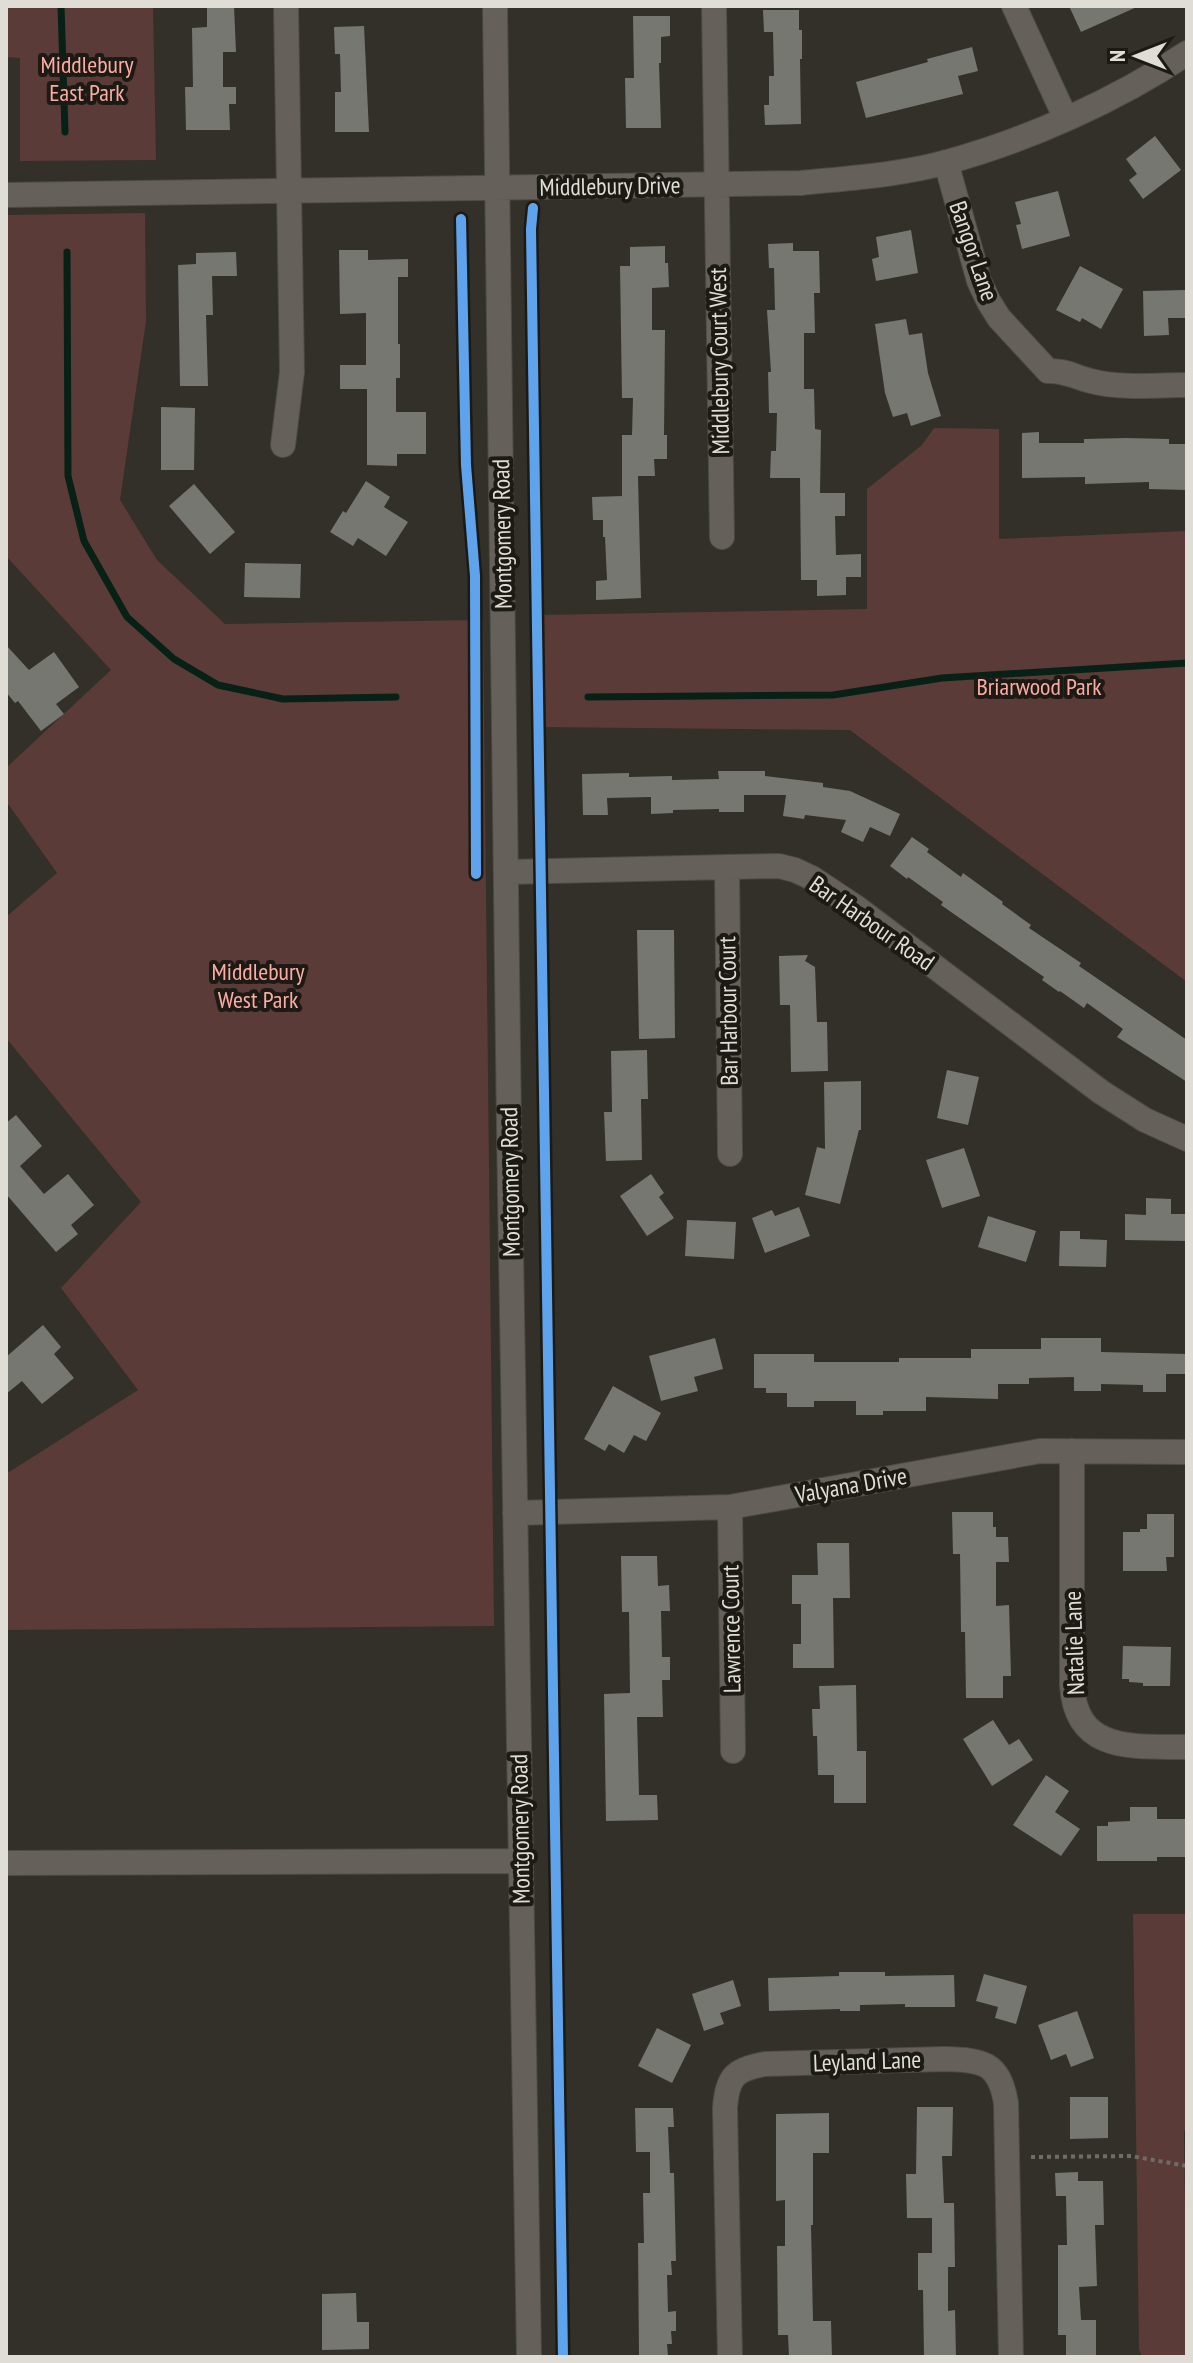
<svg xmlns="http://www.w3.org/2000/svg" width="1193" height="2363" font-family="'PT Sans Narrow',sans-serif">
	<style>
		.green { fill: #5b3b37 }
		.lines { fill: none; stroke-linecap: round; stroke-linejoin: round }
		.stream { stroke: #082117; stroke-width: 7 }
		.building { fill: #767771 }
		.minor-casing { stroke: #4d4b45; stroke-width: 26 }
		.path { stroke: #6f6c67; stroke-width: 4; stroke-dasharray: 4 4; stroke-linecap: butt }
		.minor { stroke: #66605b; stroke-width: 24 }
		.cycleway-casing { stroke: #1c1a14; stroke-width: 15 }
		.cycleway { stroke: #60a3ed; stroke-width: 10 }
		.labels { text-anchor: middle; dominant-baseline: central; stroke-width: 8; stroke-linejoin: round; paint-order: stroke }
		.park-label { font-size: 24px; fill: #fdaba3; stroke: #1c1a14 }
		.street-label { font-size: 24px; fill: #dfddd5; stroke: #1c1a14 }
	</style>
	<rect width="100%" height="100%" fill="#323029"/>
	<!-- green -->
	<path class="green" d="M6,6H153L156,160L20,161V58L6,57Z
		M145,213L146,321L120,500L157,560L225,624L483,620L494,1626L6,1630V1474L138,1390L61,1288L141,1202L6,1038V917L57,873L6,801V768L111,670L6,556V215Z
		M934,428L999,429V539L1187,531V982L850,730L540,727L539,615L867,609V489L922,445Z
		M1133,1914H1187V2130L1184,2131L1187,2357H1142L1139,2349Z"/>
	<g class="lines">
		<!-- stream -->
		<path class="stream" d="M61,6L65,132
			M67,252L68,476L84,541L127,617L174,659L218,685L283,699L396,697
			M588,697L833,695L942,678L1187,663"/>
	</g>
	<!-- building -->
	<path class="building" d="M207,6H234L236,52H223V87H236V104H229L230,130H186L185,87H193L192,28L207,27Z
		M1069,6H1139L1081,32Z
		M763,10H799V30H802V59H800L801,124L765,125L764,105H769V76H774L773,32H764Z
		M633,16H670V36L661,37V63H659L661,128H626L625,78H634Z
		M364,26L369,132H335V92H341L340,54H335L334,27Z
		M972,47L978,71L958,76L963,94L866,118L856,82L928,62L927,59Z
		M1155,136L1181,170L1143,199L1129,180L1137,174L1126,159Z
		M1058,191L1070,236L1022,249L1016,225L1021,224L1015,202Z
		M911,230L918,273L876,281L872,259L879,257L876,237Z
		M793,243V251H819L820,293H814L815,333H804V389H814L815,429L821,430L820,493H845V516H835L836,555L861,554V577H846V595L817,596V580H801L800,478H770L771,451H776L777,413H769L768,372H771L767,310H775L774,268H769L768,244Z
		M665,246V263H668L669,287L652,288V330H665L664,435H667V459H654L655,476H638L641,598L596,600V581L607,580L605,537H603V520H593L592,497L622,496V435H632L633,398H622L620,266H630V247Z
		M339,250H368V260L408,259V277H398V344H400V378H396V412H426V454H397V466L367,465V389H340V365H366V313L340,314Z
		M236,252L237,276H212L213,315H206L208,386H180L178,265L196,264V253Z
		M1080,266L1123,289L1101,329L1082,318L1080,322L1056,310Z
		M1185,290V318H1168L1169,335L1144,336L1143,291Z
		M906,319L909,335L922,333L928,373L941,416L911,426L907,413L893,417L885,393L875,324Z
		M161,407L195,408L194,470H161Z
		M1039,432V443H1084V439L1126,438L1169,439V444H1187V490L1149,489V482L1085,484V477L1022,478V433Z
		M366,481L390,497L384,507L408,522L386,556L358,538L353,546L330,532L343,511L346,513Z
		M194,484L235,532L210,554L169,506Z
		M245,563L301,564L300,598L244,597Z
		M6,645L29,670L54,652L79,687L56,704L64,714L41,731L18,701L15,703L6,692Z
		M718,771H765V776L823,783V787L850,791L900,814L890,836L870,827L863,842L841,832L846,820L805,815L804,819L783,816L786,795H744V812H719V809L673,810V813L651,814V797L607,798L608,815H583L582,774L629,773V777L672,776V780L719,779Z
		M912,837L929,849L927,852L961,877L963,873L1003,902L1002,904L1031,925L1029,928L1081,963L1079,966L1187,1040V1082L1117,1037L1123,1029L1087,1003L1084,1008L1060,991L1059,992L1042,980L1044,977L941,905L943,902L908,877L907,879L890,866Z
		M637,930H674L675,1038L639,1039Z
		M808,955L805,961L815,967L817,1022H827L828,1071L791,1072L790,1005H780L779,956Z
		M647,1050L648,1099H641L642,1160L606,1161L604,1112H612L611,1051Z
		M947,1070L979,1077L968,1125L937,1118Z
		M861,1081V1130H859L840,1204L805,1195L817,1147L825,1149L824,1082Z
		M16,1115L42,1146L20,1166L44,1194L68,1174L94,1205L71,1225L78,1234L56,1252L6,1194V1123Z
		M964,1148L980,1196L942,1208L926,1160Z
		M651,1174L664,1193L659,1197L674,1218L647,1236L620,1196Z
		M1146,1198L1171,1199V1214H1187V1241L1125,1240V1214L1146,1215Z
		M799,1207L810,1236L765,1253L752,1218L772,1210L775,1216Z
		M988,1216L1036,1231L1026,1262L978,1247Z
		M687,1220L736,1222L734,1259L685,1256Z
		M1060,1231H1080V1239L1107,1240L1106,1267L1059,1266Z
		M43,1325L61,1347L54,1354L74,1378L42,1404L22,1381L6,1394V1357Z
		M715,1338L723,1369L694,1377L698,1391L661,1401L649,1356Z
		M1041,1338H1101V1352L1187,1354V1374H1166V1392H1143V1385L1101,1384V1391H1074V1377L1029,1378V1384H998V1399L926,1397V1411H883V1415H856V1401H814V1407H787V1393H766V1388H754V1354H814V1362H899V1358H971V1349H1041Z
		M613,1386L661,1413L646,1441L634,1435L624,1453L609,1444L605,1451L584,1439Z
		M952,1512H993V1527H996V1537H1008L1009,1562H996V1606L1009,1605L1011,1676H1003V1698H966L965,1632H961L960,1554H953Z
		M1147,1514H1174V1557H1166L1167,1571H1123V1532H1140V1529H1147Z
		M817,1543H849L850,1598H833L834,1668H793V1644H801V1604H792V1575H818Z
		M621,1556H657L658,1586L669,1585L670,1611H661L662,1657H670V1680H662L663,1717H637L639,1795H657L658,1820L606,1821L604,1694L630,1693L629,1612H622Z
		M1123,1646L1171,1647L1170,1686H1143V1683L1129,1682V1679H1122Z
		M856,1685L857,1751H866V1803H834V1775H818L817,1736H813L812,1709H820L819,1686Z
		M993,1720L1009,1745L1019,1739L1033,1760L992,1786L963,1739Z
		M1046,1775L1069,1791L1055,1812L1080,1829L1061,1856L1013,1825Z
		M1130,1807H1157V1819H1187V1857H1157V1861H1097V1826H1108V1822L1130,1821Z
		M839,1972H885V1976L954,1975L955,2007H905V2004L860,2005V2011H840V2009L769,2011L768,1978L839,1976Z
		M984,1974L1027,1986L1016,2024L995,2018L998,2007L976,2001Z
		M733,1980L741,2006L720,2013L724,2024L704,2031L692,1994Z
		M1077,2011L1094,2058L1071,2067L1066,2054L1051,2060L1038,2025Z
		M657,2028L691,2045L672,2083L638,2066Z
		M1070,2097H1108V2138L1070,2139Z
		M917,2107H953L952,2156H942L944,2203H954L955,2267H948V2311L955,2310L956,2357H924L923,2290H918V2253H932V2218H907L906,2174H916Z
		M635,2108H673L674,2127H668L670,2173H674L676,2261H671L672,2275H667L668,2312L676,2311V2331H671L672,2344H667L668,2356H639L638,2243H644L643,2193H650V2152H636Z
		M829,2113V2153H813V2225H811L813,2321H831L832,2357H789L788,2335H778L777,2246H785V2200L776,2201V2114Z
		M1078,2172V2181H1103L1104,2225H1095L1097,2286L1079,2287L1081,2320H1096V2357H1066V2335H1058V2245H1067L1066,2196H1056L1055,2173Z
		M356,2293L357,2322H369V2349L322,2350V2294Z"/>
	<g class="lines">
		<defs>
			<path id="minor" d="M495,6L509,1128L529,2357
				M714,6L722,537
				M1014,6L1066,119
				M946,162L979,281L989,302L999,318L1048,371C1064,370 1075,377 1091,381C1122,389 1156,385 1187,385
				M6,195L801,183C849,178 900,175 947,162C1028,140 1117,100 1187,53
				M283,445L292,372L286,6
				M727,867L730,1154
				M506,872L727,867L779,866L795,870L812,878L857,908L1101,1092L1145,1120L1187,1139
				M1072,1451V1685C1076,1754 1135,1746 1187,1747
				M730,1507L733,1751
				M515,1513L730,1507L1040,1451L1187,1452
				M6,1863L520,1861
				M730,2357L725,2108C727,2077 735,2069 765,2064L944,2059C983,2060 999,2062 1006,2103L1011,2357"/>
		</defs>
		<!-- minor casing -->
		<use href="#minor" class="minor-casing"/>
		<!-- path -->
		<path class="path" d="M1031,2157L1131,2156L1187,2166"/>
		<!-- minor -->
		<use href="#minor" class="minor"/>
		<defs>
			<path id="cycleway" d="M533,208L531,229L563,2357
				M461,219L466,465L475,576L476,874"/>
		</defs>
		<!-- cycleway casing -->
		<use href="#cycleway" class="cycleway-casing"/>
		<!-- cycleway -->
		<use href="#cycleway" class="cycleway"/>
	</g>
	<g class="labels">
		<!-- park labels -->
		<g class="park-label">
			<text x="87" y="64">Middlebury<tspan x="87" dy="28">East Park</tspan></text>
			<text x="1039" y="686">Briarwood Park</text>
			<text x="258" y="971">Middlebury<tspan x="258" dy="28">West Park</tspan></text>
		</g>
		<!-- street labels -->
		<g class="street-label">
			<text transform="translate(610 186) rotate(-1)">Middlebury Drive</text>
			<text transform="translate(974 251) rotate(71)">Bangor Lane</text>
			<text transform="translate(719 361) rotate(-91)">Middlebury Court West</text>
			<text transform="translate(502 534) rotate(-91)">Montgomery Road</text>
			<text transform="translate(872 923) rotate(35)">Bar Harbour Road</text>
			<text transform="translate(728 1011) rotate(-91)">Bar Harbour Court</text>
			<text transform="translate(510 1182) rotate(-91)">Montgomery Road</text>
			<text transform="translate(851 1485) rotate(-10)">Valyana Drive</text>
			<text transform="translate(731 1629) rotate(-91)">Lawrence Court</text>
			<text transform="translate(1074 1643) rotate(-92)">Natalie Lane</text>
			<text transform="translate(520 1829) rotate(-91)">Montgomery Road</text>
			<text transform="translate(867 2061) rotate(-2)">Leyland Lane</text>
		</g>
	</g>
	<!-- border -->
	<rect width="1193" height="2363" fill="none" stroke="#dfddd5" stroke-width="16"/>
	<!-- north arrow -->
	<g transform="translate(1137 56) rotate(270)" stroke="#1c1a14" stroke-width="6" paint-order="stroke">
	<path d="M0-6L14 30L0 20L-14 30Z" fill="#dfddd5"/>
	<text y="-12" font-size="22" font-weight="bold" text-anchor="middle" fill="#dfddd5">N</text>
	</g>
</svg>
